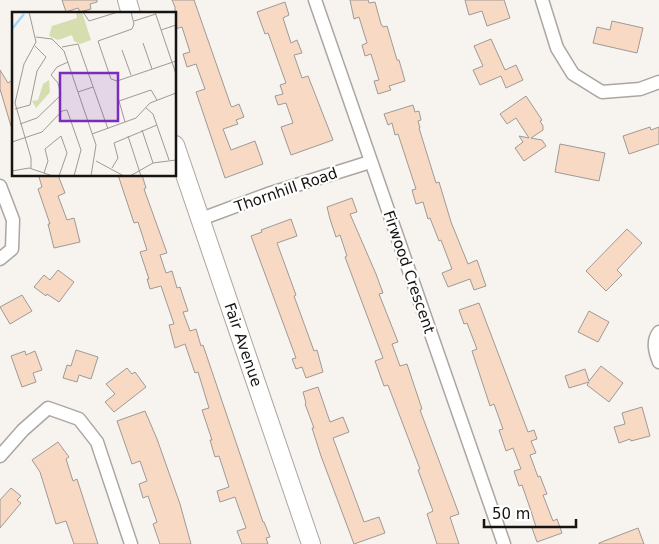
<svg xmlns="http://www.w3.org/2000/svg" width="659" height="544" font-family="'DejaVu Sans',sans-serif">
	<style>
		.building { fill: #f8d9c3; stroke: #9e9a97 }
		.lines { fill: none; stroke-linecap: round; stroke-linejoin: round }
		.street-casing { stroke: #aba6a3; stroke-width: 15 }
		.secondary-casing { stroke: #aba6a3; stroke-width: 20 }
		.street { stroke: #fff; stroke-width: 12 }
		.secondary { stroke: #fff; stroke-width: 18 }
		.labels { text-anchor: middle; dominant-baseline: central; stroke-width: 4.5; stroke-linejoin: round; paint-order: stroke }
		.street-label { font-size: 15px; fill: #161413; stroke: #fff }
		.inset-river { fill: none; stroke: #a3d8fe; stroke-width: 2.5 }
		.inset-road { fill: none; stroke: #9d9a97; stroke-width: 1 }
		.view { fill: #7b2cbf; fill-opacity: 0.15; stroke: #7b2cbf; stroke-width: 2.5 }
		.inset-edge { fill: none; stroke: #161413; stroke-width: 2.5 }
	</style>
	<rect width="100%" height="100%" fill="#f7f3ef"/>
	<!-- building -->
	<path class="building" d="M62,0H97V2L90,4L91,9L80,12L78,8L66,12Z
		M172,0H194L231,106L232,107L239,104L244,117L236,120L238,124L223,129L231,150L255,141L263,164L225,178L196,92L205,89L196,64L187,67L183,54L190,52L182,27L175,29V7Z
		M350,0H368L369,3L375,2L381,24L383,27L387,26L397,60H399L405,81L389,86L391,90L378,94L374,81L379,80L371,54L365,56L362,45L367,43L359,17L354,19Z
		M465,0H504L510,18L487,26L482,11L469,15Z
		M285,2L289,15L283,18L291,43L297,40L302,53L294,55L302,78L308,76L333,140L291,155L281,127L293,123L286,103L278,105L275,96L283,94L280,85L286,83L268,33L265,34L257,12Z
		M612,21L643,28L637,53L593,43L597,27L610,30Z
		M491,39L505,70L516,65L523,80L506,88L501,76L480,85L473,70L483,66L474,46Z
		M0,70L8,83L14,79V126H11L0,89Z
		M526,96L542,120L540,121L543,126V130L531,138L542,140L546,146L524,161L515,148L523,142L519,136L529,138L516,118L507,124L500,114Z
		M413,105L415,112L419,111L421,120L418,121L420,128H419L436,183L439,182L451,222L468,264L477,260L486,286L474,290L470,279L448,287L442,273L452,269L441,240L439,241L430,218L428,219L423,202L416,204L412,190L416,189L398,134L395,135L392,123L388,125L384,114Z
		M650,127L651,130L659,127V144L629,154L623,136Z
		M560,144L605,153L599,181L555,172Z
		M45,175H58L65,193L58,196L67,220L74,218L80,242L54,248L48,224H50L38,189L42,187L39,177Z
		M118,175H142L146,188L144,189L167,253L160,255L166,273L172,271L177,288L180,287L188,311L183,312L190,331L196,329L201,346L203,345L263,522H264L270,537L266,538L268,544H242L237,531L246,528L235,497L220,502L217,491L229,487L219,456L215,457L210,440H212L202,410L209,408L198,372L195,373L185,344L175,348L169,325L174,324L161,286L150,289L147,279H149L140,252L147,250L138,222L134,223Z
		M352,198L357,212L350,214L376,274L383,293L379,294L398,342L392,344L400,366L407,364L422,409L420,410L459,514L450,517L459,544H437L427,514L433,511L418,470L420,469L388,385L384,386L375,361L383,358L345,257L347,256L340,235L336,237L330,219L327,207Z
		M291,219L297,236L277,243L296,295L294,296L314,351L317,350L323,372L306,378L302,367L296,369L292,359L296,358L251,236L262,232L261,230Z
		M627,229L642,243L617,270L622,275L606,291L586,271Z
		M58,270L74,282L59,302L47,294L46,296L34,287L44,275L50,280Z
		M22,295L32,311L10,324L0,307Z
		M479,303L528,432L534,430L537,439L531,441L536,453L530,455L538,477L540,476L547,494L543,495L553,521L557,519L562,533L537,542L532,528L536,527L531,511L522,485L519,486L514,471L521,469L513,448L506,451L499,430L503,429L494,404L490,406L472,351L477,349L467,323L464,324L459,310Z
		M589,311L609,322L598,342L578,332Z
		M76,350L98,357L91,379L79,375L77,382L63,378L67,365L71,366Z
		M25,351L26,355L35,351L42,370L33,373L36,382L22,387L11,356Z
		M601,366L623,383L609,402L587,385L589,382L569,388L565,376L585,369L589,381Z
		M127,368L132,374L135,372L146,387L114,412L105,402L115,394L106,384Z
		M318,387L330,422L343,417L349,432L333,438L364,522L379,517L385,533L354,544L321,456L312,428H314L305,404L306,403L303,392Z
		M642,407L650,436L631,441L630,439L619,443L614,427L625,424L622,413Z
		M145,411L157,439L180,504L191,544H160L153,524L157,522L148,496L143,498L139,484L147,481L140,461L132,464L117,421Z
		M58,442L69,457L66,459L73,481L77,479L98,544H74L66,521L56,524L40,472L32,460Z
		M11,488L21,496L17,500L21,503L0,528V500Z
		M638,528L644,544H599V543Z"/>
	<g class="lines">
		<defs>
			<path id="street" d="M315,0L504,544
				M542,0L557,48L573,74L602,92L640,89L659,82
				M0,186L13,220L12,249L0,259
				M201,219L268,194L370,162
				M659,332C652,341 655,352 659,362
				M0,456L23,430L48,408L79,419L97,442L131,544"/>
			<g id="secondary">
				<path d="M127,0L131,14"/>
				<path id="s1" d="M175,145L311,544"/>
			</g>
		</defs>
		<!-- street casing -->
		<use href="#street" class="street-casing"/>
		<!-- secondary casing -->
		<use href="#secondary" class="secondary-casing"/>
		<!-- street -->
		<use href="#street" class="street"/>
		<!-- secondary -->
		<use href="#secondary" class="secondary"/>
	</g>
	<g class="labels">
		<!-- street labels -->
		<g class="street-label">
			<text transform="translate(286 190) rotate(-19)">Thornhill Road</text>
			<text transform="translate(409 272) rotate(71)">Firwood Crescent</text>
			<text stroke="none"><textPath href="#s1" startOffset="211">Fair Avenue</textPath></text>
		</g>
	</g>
	<!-- overview -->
	<g transform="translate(12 12)">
		<rect width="164" height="164" fill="#f7f3ef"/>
		<path d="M64,0H70L79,28L68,32L62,29L60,23L46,28L37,24L40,14L65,6ZM37,68L38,80L24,96L20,89L26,88L31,72Z" fill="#d6ddaf"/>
		<path class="inset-river" d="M0,17L12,2"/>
		<path class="inset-road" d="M17,0L24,30L12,52L3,91L19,146V156M71,0L77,9L106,0M119,0L122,12L120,17L86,29L99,67L105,69L164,49M143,0L164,62M122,9L144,2M149,18L164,13M24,25L40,27L52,39L84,133L79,164M131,31L140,57M50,35L66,32L96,117M110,38L119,63M66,80L81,75M134,96L141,102L157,148M3,97L18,93L25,59L34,45L23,34M113,110L107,89L139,78L145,88M8,112L25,106L49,83L46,71L39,63L45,55L56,50M130,118L141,151M80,122L124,106L138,91L164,81M116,124L129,164M0,130L30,120L50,99L55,98L69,138L62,164M84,149L112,164M100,156L106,146L102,131L145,113M0,159L17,156L41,164M32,161L36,149L33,137L49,124L55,141L47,164M118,164L141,151L164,148"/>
		<path class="view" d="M48,61H106V109H48Z"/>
		<rect width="164" height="164" class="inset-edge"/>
	</g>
	<!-- scale -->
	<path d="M484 519v8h92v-8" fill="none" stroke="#161413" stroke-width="2.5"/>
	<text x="492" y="519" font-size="15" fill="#161413" stroke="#ffffff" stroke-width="4" paint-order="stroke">50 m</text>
</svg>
